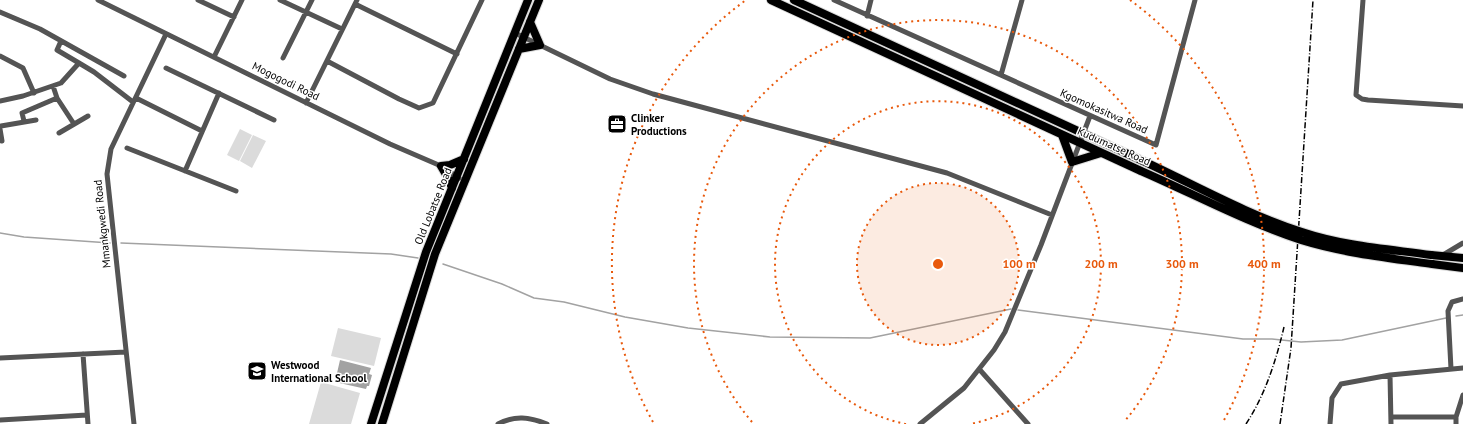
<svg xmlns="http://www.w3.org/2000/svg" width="1463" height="424" font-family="'PT Sans',sans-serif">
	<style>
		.green { fill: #dbdbdb }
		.water { fill: #a2a2a2 }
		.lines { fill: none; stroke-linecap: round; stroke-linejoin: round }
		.stream { stroke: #a2a2a2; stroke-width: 1.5 }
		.primary-casing { stroke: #dbdbdb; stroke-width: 10 }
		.minor { stroke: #545454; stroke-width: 5 }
		.primary { stroke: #000; stroke-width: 8 }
		.rail { stroke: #000; stroke-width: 1.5; stroke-dasharray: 6 2 1 2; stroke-linecap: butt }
		.primary-bridge-casing { stroke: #dbdbdb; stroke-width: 10; stroke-linecap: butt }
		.primary-bridge { stroke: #000; stroke-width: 8 }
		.ring { fill: none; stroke: #e8590c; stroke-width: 2; stroke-dasharray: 2 4 }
		.labels { text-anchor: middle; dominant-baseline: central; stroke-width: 3; stroke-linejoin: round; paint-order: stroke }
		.street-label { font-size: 11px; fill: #000; stroke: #fff }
		.poi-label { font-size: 11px; font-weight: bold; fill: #000; stroke: #fff; text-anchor: start }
		.centre { fill: #e8590c; stroke: #fff; stroke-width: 2 }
		.ring-label { font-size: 12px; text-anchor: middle; font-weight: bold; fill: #e8590c; stroke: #fff; stroke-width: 3; stroke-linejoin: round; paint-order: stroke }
	</style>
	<rect width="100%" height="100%" fill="#fff"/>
	<!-- green -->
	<path class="green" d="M240,129L252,135L239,161L227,155Z
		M253,135L266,141L252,168L240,161Z
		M338,328L381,338L374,366L331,356Z
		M321,382L360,393L351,424H309Z"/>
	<!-- water -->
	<path class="water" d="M340,360L371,368L369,374L372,375L369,386H367L366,389L335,382Z"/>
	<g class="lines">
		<!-- stream -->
		<path class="stream" d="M0,233L24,237L110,243
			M121,243L391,254L418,258
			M443,264L502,284L534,298L564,302L625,317L688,328L770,337L870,338L1011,309
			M1018,310L1243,339H1272L1301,342L1342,340L1446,318
			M1456,316L1463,315"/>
		<defs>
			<path id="primary" d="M771,0L1141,171
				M794,0L1143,161
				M519,49L540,45L530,22
				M1062,135L1072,162L1101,153
				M452,188L448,178L441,166L450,165L464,159
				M1431,255L1463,258
				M1432,264L1463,268
				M371,424L426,252L528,0
				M382,424L435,254L539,0"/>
		</defs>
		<!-- primary casing -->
		<use href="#primary" class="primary-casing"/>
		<!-- minor -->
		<path class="minor" d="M98,0L390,144L441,166L459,178
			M198,0L234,17
			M280,0L342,29
			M834,0L1156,145L1195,0
			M1363,0L1356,95L1362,99L1368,100L1463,106
			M355,4L457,54
			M0,12L40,29L124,76
			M867,16L871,0
			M515,33L610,79L653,94L947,173L1052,215
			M0,56L23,68L34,93
			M214,57L242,0
			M283,58L312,0
			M327,61L399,99L419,108L433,103L482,0
			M79,63L94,72L133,102
			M166,68L274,120
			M1001,75L1022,0
			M53,86L57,98L74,124
			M136,98L202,131
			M0,101L23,96L61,83L79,63L57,50L61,41
			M306,103L357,0
			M24,121L22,113L57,98
			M0,128L1,126L36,120
			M0,129L2,141
			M59,133L88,116
			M127,148L236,191
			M185,171L219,93
			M1443,255L1463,243
			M83,354L88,424
			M0,358L126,352
			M1451,369L1448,311L1452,302L1463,299
			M980,370L1028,424
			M1390,375L1391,424
			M1391,417H1456
			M0,420L87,415
			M134,424L107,174L111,149L166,34
			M498,424C515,415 529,417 547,424
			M920,424L964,388L994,350L1005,332L1041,245L1090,116
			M1330,424L1332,398L1341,384L1390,375L1463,368
			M1456,424V417L1463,395"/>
		<!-- primary -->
		<use href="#primary" class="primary"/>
		<!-- rail -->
		<path class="rail" d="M1246,424C1265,395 1276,361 1284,327
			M1280,424L1291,348L1313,0"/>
		<defs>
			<path id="primary-bridge" d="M1143,161C1195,185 1248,215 1302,232C1344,246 1388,249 1431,255
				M1141,171C1194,194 1246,222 1301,240C1343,253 1388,258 1432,264"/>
		</defs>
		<!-- primary-bridge casing -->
		<use href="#primary-bridge" class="primary-bridge-casing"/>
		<!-- primary-bridge -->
		<use href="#primary-bridge" class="primary-bridge"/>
	</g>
	<!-- distance rings -->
	<circle cx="938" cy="264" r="81" fill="#e8590c" fill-opacity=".12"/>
	<g class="ring">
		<circle cx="938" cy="264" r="81"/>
		<path d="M906 424A163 163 0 1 1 970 424"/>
		<path d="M752 422A244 244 0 1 1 1124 422"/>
		<path d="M653 422A326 326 0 0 1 746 0M1130 0A326 326 0 0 1 1223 422"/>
	</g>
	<!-- icons -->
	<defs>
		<symbol id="office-square" viewBox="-11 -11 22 22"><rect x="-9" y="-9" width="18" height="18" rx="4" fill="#000" stroke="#fff"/><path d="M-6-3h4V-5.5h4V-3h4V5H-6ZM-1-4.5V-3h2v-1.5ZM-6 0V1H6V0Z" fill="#fff"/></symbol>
		<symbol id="school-square" viewBox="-11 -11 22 22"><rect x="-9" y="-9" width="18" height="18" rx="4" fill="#000" stroke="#fff"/><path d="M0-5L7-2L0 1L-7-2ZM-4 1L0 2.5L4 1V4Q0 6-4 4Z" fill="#fff"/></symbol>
	</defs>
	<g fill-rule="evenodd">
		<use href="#office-square" x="606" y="113" width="22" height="22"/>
		<use href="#school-square" x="246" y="360" width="22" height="22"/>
	</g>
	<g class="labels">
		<!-- street labels -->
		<g class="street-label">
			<text transform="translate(286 81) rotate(26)">Mogogodi Road</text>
			<text transform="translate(1104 111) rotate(24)">Kgomokasitwa Road</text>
			<text transform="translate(1114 146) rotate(24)">Kudumatse Road</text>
			<text transform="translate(433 206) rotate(-68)">Old Lobatse Road</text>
			<text transform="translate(102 224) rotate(-96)">Mmankgwedi Road</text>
		</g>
		<!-- poi labels -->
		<g class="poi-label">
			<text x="631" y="118">Clinker<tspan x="631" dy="13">Productions</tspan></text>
			<text x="271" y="365">Westwood<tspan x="271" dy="13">International School</tspan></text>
		</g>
	</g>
	<circle cx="938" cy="264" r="6" class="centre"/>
	<g class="ring-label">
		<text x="1019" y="268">100 m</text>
		<text x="1101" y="268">200 m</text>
		<text x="1182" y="268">300 m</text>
		<text x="1264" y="268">400 m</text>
	</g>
</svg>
